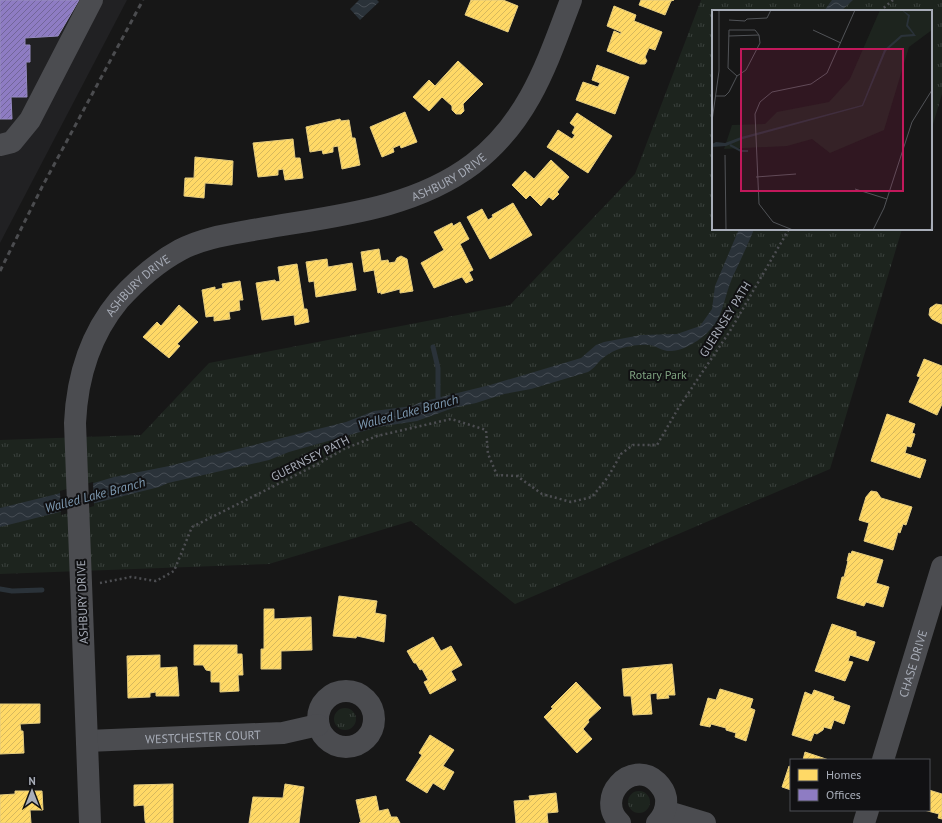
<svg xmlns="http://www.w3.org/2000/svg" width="942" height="823" font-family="'PT Sans',sans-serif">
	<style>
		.built { fill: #212123 }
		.grass { fill: url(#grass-tufts) }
		.water { fill: url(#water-waves) }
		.pier { fill: #171717 }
		.homes { fill: url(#homes-hatch); stroke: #e5cc7f }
		.offices { fill: url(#offices-hatch); stroke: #968bc0 }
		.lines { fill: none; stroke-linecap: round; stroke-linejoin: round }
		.stream { stroke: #2a3239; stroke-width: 5 }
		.path { stroke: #4d4e52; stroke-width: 2.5; stroke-dasharray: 2 3; stroke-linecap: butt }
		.minor { stroke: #4b4c50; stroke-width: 22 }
		.rail { stroke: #4b4c4f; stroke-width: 3; stroke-dasharray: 5 4; stroke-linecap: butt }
		.labels { text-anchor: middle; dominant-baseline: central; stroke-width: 4; stroke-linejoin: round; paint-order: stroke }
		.street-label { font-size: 12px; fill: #a8adb8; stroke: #111113 }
		.park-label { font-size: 12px; fill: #7fa381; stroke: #111113 }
		.water-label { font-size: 13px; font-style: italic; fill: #7f9bb3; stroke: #111113 }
		.inset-river { fill: none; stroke: #2a3239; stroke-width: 2 }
		.inset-road { fill: none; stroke: #515357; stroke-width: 1 }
		.view { fill: #c2185b; fill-opacity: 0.15; stroke: #c2185b; stroke-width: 2 }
		.inset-edge { fill: none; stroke: #a8adb8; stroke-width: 2 }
	</style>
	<defs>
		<pattern id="grass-tufts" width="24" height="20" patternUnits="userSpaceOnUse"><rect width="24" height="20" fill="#1d241e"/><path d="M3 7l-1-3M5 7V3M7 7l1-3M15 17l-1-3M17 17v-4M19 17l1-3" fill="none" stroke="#3b413d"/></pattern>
		<pattern id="water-waves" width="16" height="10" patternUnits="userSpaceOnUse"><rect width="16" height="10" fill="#2a3239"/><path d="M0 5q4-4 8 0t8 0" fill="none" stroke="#464d54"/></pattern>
		<pattern id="homes-hatch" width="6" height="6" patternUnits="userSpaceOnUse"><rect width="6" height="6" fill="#ffd966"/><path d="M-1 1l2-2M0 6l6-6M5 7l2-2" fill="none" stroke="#d6b85d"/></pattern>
		<pattern id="offices-hatch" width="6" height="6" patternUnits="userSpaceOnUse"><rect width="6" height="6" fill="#8e7cc3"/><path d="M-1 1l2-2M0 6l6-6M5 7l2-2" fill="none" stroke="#726699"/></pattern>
	</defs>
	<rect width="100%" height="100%" fill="#171717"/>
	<!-- built -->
	<path class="built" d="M0,0H127L0,243Z"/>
	<!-- grass -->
	<path class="grass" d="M701,0H942V94L931,131V11H713V229H902L830,469L515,604L411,521L269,564L0,574V440L141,435L209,363L510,305L635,174Z
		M334 719a11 11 0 1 1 22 0a11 11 0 1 1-22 0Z
		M628 802a11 11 0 1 1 22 0a11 11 0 1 1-22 0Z"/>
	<!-- water -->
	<path class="water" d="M359,0H377L379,2L360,20L350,9Z
		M832,0H853L841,11H824Z
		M739,229H754C748,245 740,261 733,276C721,304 725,322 697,341C689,346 682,350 672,351C663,352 657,346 649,345C634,344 615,348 603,358C597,363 595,368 588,372L531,389L504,394L476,403L453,408L417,421L378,427L289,452L269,460L168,483L159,487L0,527V508L57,494L114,477L169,466L310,431L346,422L374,411L412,406L421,402L490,385L581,358L596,345L604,342L641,335L677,334L700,326L712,309L715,286Z"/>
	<!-- pier -->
	<path class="pier" d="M93,482L94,506L61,515L60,491Z"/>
	<!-- homes -->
	<path class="homes" d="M471,0H503L518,6L508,32L465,15Z
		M641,0H674L671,1L665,15L639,5Z
		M614,6L636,15L634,21L662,32L655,50L649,48L645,57L647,61L645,64H640L607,51L614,31L621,34V32L607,26Z
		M458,61L483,84L463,104L464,111L461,114H456L452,110V106L442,97L429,111L413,97L429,80L435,86Z
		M597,65L629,77L615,114L576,100L583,82L598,87L600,83L592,80Z
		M405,112L417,142L401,148L400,145L393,148L394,152L382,157L370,127Z
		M577,113L612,136L588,173L547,147L558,130L572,139L575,135L572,133L575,127L570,123Z
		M340,119L341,121L349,120L352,138H355L360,165L342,169L338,146L333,147V152L323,154L322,150L310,152L306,127Z
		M293,139L295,158H300L303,178L285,180L283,169L278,170V175L258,177L253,143Z
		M195,157L233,161L232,185L205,183L204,198L184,196L185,178H194Z
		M551,160L569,177L557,192L559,194L553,200L549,197L541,206L530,195L526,199L512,185L525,171L534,179Z
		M513,203L532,235L490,259L467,217L482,209L488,220L493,217L492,215Z
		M460,222L469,239L460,244L473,270L469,272L473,280L466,283L462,277L434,288L421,263L444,250L434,232L452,223L453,226Z
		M379,249L381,261L388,260L389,263L395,262L397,258L401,256L407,259L413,291L400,293V289L381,294V292L378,293L374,270L364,272L361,252Z
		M327,259L328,267L352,263L356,290L316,297L314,281L309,282L306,262Z
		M297,264L304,309H307L309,322L295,325L294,315L262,320L256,283L275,280L276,282L280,281L278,267Z
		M240,281L243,300H239L240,310L229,312L230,319L214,321V316L206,317L202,290L215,287V290L223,288L222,284Z
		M936,304L942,305V324L932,319L929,315L930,308Z
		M179,305L198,322L177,344L180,346L169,358L143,337L157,322L161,326Z
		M924,359L942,366V404L937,415L909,402L920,377L917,376Z
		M887,414L915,424L912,433L915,434L911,447L907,446L905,453L926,460L920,478L871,461Z
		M871,491L877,492L881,498L912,507L906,525L903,524L900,533L898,532L893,550L864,541L869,523L859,520L866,497Z
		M852,551L883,560L876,583L889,587L883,607L866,602L864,606L837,598L842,577H844L848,561H847L849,553L851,554Z
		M339,596L377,601L375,613L386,615L384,642L357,636L356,638L333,636Z
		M264,609H274V619L311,617L312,650L281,651V669H261V649H264Z
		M832,624L856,632V636L875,642L868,661L850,655L848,661L853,662L845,681L815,671Z
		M433,637L441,651L451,646L462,665L451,671L456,680L430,694L424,682L428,680L422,669L420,670L416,663H414L407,651Z
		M194,645H237V654H242L243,675H238L239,691L220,692V682H211V671L206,670L203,665H194Z
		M160,655V668L177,667L179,696H156V692L150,693V697L128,698L127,656Z
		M672,664L675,695H668L669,698L657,699V693L650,694L652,714L633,715L631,696H624L622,669Z
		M576,682L601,708L588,720L589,722L583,729L592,739L577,753L544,717L553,708L551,707Z
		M720,689L753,699L750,708L755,710L746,741L735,737L736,733L726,730V728L711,724L710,727L700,725L708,698L716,700Z
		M814,690L834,697L833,700L850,706L844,724L834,720L831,729L824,727L823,730L817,734L814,733L811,741L792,735L805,692L812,695Z
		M0,704H40V723L20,724L21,731H23L24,753L0,754Z
		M430,735L454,750L443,766L454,772L444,790L433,783L427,793L406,780L422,755L419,753Z
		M805,752L829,760H803Z
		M789,766L791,767V790L782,787Z
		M173,784V823H146L145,821L144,805L134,806V785Z
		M285,784L304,787L299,823H249L253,797L283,798Z
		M929,790L942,794V819L938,818L939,814L924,810H929Z
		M15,791H42L43,810H30L31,823H0V795L15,794Z
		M556,793L558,812L547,813L548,823H516L514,801L530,800L529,796Z
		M376,796L379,811L388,809L391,817H397L400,823H359L361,822L356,800Z"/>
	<!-- offices -->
	<path class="offices" d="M0,0H79L58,36L25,38V45H30V62H26L27,97H11L12,119H0Z"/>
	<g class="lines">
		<!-- stream -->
		<path class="stream" d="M433,347L438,368V397L442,404
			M0,589L12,591L42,590"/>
		<!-- path -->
		<path class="path" d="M880,11L893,0
			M100,583L131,577L156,581L174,571L192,527L316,465L344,449L377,436L451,419L486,430L488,454L497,475L517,476L542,494L571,502L592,497L608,477L621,454L633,445H657L679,407L730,331L789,229"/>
		<!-- minor -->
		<g class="minor">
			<path d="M0,145L12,142L30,120L92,0"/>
			<circle cx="346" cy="719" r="28"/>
			<path id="s1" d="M87,741L283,733L318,725"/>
			<path id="s2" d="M883,760L942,567"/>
			<path d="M665,811L705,823"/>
			<path id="s3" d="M90,823L75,423C77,378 90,335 119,300C137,280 156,263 180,250C204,237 233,234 259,229C332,216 412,210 473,164C529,121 547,63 571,0"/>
			<path d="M620,823C594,798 631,758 657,782C661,786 665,792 666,798C667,808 664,816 657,823"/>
			<path d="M864,823L868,810"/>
		</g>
		<!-- rail -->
		<path class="rail" d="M0,271L42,187L143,0"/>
	</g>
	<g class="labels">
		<!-- street labels -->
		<g class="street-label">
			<text stroke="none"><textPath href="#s3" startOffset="893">ASHBURY DRIVE</textPath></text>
			<text stroke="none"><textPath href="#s3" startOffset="557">ASHBURY DRIVE</textPath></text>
			<text transform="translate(725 319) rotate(-58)">GUERNSEY PATH</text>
			<text transform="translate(310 458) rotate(-27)">GUERNSEY PATH</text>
			<text transform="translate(82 602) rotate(-92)">ASHBURY DRIVE</text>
			<text stroke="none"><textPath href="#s2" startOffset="101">CHASE DRIVE</textPath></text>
			<text stroke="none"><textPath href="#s1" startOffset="116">WESTCHESTER COURT</textPath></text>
		</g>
		<!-- park labels -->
		<g class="park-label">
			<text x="658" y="374">Rotary Park</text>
		</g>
		<!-- water labels -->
		<g class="water-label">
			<text transform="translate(408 412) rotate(-15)">Walled Lake Branch</text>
			<text transform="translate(95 495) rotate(-15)">Walled Lake Branch</text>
		</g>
	</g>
	<!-- overview -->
	<g transform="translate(712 10)">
		<rect width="220" height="220" fill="#171717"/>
		<path d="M168,0H220V20L197,37L172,120L118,143L100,129L75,136L12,139L20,115L53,114L65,102L117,92L138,69Z" fill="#1d241e"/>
		<path d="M190,0L198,5L196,15L204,26L190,27L174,41L151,96L31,129L14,136L0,137V134L4,132L13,133L29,127L150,95L172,40L189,25L201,24L194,16L196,6Z" fill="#2a3239"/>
		<path class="inset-river" d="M18,135L29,141H36"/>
		<path class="inset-road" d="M17,10L33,11L35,9L55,8L59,0M101,20L129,33M25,66L34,60L48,33L47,25M4,86H13L17,82L25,66L16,58L17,20H43L47,25L17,26M0,111L7,61V0M13,145L14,220M44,167L84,164M143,179L175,189M81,220L61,212L47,194L43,104L48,92L60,82L99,74L115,63L143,0M161,220L172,198L200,112L220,80M219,220L220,204"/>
		<path class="view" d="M29,39H191V181H29Z"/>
		<rect width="220" height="220" class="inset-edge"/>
	</g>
	<!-- legend -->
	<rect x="790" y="759" width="140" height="52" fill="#111113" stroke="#4d4f55"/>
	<rect x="798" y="769" width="20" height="12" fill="#ffd966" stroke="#4d4f55"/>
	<text x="826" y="779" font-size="12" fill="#a8adb8">Homes</text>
	<rect x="798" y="789" width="20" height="12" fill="#8e7cc3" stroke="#4d4f55"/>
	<text x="826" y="799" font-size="12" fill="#a8adb8">Offices</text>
	<!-- north arrow -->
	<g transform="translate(32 791)" stroke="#111113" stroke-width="3" paint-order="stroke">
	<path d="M0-3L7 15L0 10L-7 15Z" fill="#a8adb8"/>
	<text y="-6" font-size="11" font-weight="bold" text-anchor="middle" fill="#a8adb8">N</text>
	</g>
</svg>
